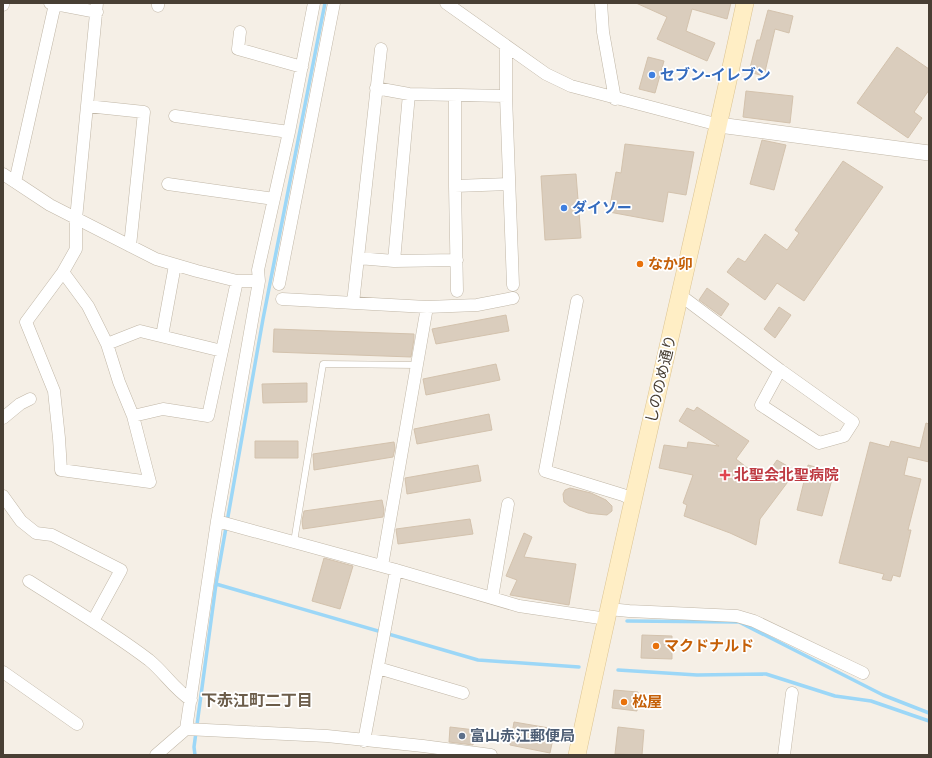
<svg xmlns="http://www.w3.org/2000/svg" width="932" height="758" font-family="Signika,'Noto Sans JP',sans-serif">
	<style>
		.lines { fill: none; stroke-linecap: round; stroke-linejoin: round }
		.stream { stroke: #9cd7f7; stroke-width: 3.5 }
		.building { fill: #dacdbd; stroke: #d3c2ad }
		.service-casing { stroke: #c1b7a7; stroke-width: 7 }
		.minor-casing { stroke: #c1b7a7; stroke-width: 13 }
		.tertiary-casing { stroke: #c1b7a7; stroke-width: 16 }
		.secondary-casing { stroke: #dcc493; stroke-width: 18 }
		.service { stroke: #fff; stroke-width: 6 }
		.minor { stroke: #fff; stroke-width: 12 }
		.tertiary { stroke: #fff; stroke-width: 15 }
		.secondary { stroke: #ffeec5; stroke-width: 17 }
		.shop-dot { fill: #3f7fe0; stroke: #fff; stroke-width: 1.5 }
		.food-dot { fill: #e8710a; stroke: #fff; stroke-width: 1.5 }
		.health-dot { fill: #e0444e; stroke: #fff; stroke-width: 1.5 }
		.service-dot { fill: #5c6f8a; stroke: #fff; stroke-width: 1.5 }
		.labels { text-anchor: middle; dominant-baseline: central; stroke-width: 3.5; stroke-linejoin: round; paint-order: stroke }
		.shop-label { font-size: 15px; font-weight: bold; fill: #366cbe; stroke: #fff; text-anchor: start }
		.food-label { font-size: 15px; font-weight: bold; fill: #c56008; stroke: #fff; text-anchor: start }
		.street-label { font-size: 15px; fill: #483f34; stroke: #fff }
		.health-label { font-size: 15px; font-weight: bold; fill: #be3a42; stroke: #fff; text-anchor: start }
		.service-label { font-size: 15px; font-weight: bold; fill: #4e5e75; stroke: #fff; text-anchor: start }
		.neighbourhood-label { font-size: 16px; font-weight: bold; fill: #6c5d4a; stroke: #fff }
	</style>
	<rect width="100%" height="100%" fill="#f5efe6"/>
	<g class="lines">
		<!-- stream -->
		<path class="stream" d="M216,584L478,660L579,667
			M627,621L739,622L883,695L929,713
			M618,670L697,675L766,674L835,696L871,701L929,721
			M195,755L194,747L216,584L263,319L325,3"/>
	</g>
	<!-- building -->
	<path class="building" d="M636,3H731L727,19L692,9L686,31L715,43L707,61L657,39L667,17Z
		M768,10L793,16L789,33L775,29L764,76L749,72L757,40H760Z
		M897,47L929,69V90L914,112L922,118L908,138L857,103Z
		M648,57L664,61L655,93L639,89Z
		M746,91L793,96L790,123L743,117Z
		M762,140L786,145L774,190L750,184Z
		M625,144L694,152L686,195L668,192L663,222L609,212L616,172L621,173Z
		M843,161L883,187L804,301L777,283L765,300L727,272L738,258L745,262L765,234L787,250L799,233L795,230Z
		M576,174L581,238L545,240L541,176Z
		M707,288L729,304L721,316L699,300Z
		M779,307L791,315L775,338L764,329Z
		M506,315L509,331L436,344L432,329Z
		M274,329L414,334V339L411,357L273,352Z
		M496,364L500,380L426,395L423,379Z
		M307,383V402L263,403L262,384Z
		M697,407L749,441L736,459L763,480L777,460L796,471L760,519L756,545L730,533L684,516L687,505L683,503L693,475L659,468L664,445L687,448L688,442L719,446L679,421L687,408L694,411Z
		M489,414L492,430L417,444L414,429Z
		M926,423L929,424V462L908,457L904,475L921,479L908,530H911L900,577L893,575L891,581L882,579L884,574L839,563L870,442L889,447L891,441L920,448Z
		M255,441H298V458H255Z
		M394,442L395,448L393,457L314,470L313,454Z
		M478,465L481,481L407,494L405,478Z
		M808,465L834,472L822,516L797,510Z
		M570,488L591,493L606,500L612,506V511L607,515L596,514L588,513L569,506L564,502L563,494L565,490Z
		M382,500L384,510L383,517L303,529L302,521L304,511Z
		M470,519L473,534L398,544L396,529Z
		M524,533L532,537L524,557L576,564L569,605L510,595L517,580L506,576Z
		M324,558L353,566L340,609L312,601Z
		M642,635L672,636V659L641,658Z
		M614,690L638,692L637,711L612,708Z
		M514,722L555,729L550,753L510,745Z
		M450,727L475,730L473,745L449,742Z
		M618,727L644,730L642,755L615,754Z"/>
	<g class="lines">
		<defs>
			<path id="service" d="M294,542L323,364L417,365"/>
			<path id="minor" d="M50,3L97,12
				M446,3L546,74L571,86L719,125
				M601,3L603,32L615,99
				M3,5V3
				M158,6V3
				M240,32L238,49L302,67
				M506,47V96L513,285
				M376,88L409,94L506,96
				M455,95V186L457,291
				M87,106L144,112L130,246
				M175,116L289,132
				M3,174L50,205L156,259L197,271L237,281H259L258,270L289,132L314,3
				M15,182L55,4
				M168,184L274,199
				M455,186L509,184
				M358,258L394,261L457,260
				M394,261L409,94
				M63,272L88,306L107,344L119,382L133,416L150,482L61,470L59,438L54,391L26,322L63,272L76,249V219L97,3
				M279,284L334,3
				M680,295L780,370L761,405L819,443L844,436L853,422L780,370
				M282,299L427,307L477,305L513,298
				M577,301L545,471L623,495L634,500
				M353,303L381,49
				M162,336L175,265
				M107,344L140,331L222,351
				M133,416L163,409L208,416L237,281
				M3,418L20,404L30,399
				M3,496L21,521L36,533L52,535L121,570L93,621
				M217,521L396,570L519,606L607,619
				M382,566L427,307
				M29,581C70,607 111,631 149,660C164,672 174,689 191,700
				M492,598L508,504
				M609,609L629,611L737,616L754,621L863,673
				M378,668L463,693
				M3,672L77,724
				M186,729L217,521L259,281
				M364,741L396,570
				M156,755L186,729L327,736L423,746L491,755
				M784,755L792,693"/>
			<path id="tertiary" d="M719,125L929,153"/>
			<path id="secondary" d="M577,755C630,504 691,254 745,3"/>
		</defs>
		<!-- service casing -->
		<use href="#service" class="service-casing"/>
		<!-- minor casing -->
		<use href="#minor" class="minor-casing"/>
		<!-- tertiary casing -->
		<use href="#tertiary" class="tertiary-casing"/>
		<!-- secondary casing -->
		<use href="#secondary" class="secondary-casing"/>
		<!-- service -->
		<use href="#service" class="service"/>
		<!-- minor -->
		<use href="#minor" class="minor"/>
		<!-- tertiary -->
		<use href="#tertiary" class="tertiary"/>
		<!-- secondary -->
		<use href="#secondary" class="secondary"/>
	</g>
	<!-- markers -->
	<g class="shop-dot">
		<circle cx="652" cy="75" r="4"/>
		<circle cx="564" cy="208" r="4"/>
	</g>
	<g class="food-dot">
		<circle cx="640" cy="264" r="4"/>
		<circle cx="656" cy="646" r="4"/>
		<circle cx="624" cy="702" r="4"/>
	</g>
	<path class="health-dot" d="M723 469h4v4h4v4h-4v4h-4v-4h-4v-4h4z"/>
	<circle class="service-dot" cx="462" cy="736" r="4"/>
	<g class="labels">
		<!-- shop labels -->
		<g class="shop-label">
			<text x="660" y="75">セブン-イレブン</text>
			<text x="572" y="208">ダイソー</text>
		</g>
		<!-- food labels -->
		<g class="food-label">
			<text x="648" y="264">なか卯</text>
			<text x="664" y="646">マクドナルド</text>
			<text x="632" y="702">松屋</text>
		</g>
		<!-- street labels -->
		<g class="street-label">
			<text transform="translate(661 379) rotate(-77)">しののめ通り</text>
		</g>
		<!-- health labels -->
		<g class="health-label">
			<text x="734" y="475">北聖会北聖病院</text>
		</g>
		<!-- service labels -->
		<g class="service-label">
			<text x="470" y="736">富山赤江郵便局</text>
		</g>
		<!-- neighbourhood labels -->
		<g class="neighbourhood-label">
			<text x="257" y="701">下赤江町二丁目</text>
		</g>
	</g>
	<!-- border -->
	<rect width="932" height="758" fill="none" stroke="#483f34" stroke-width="8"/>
</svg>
